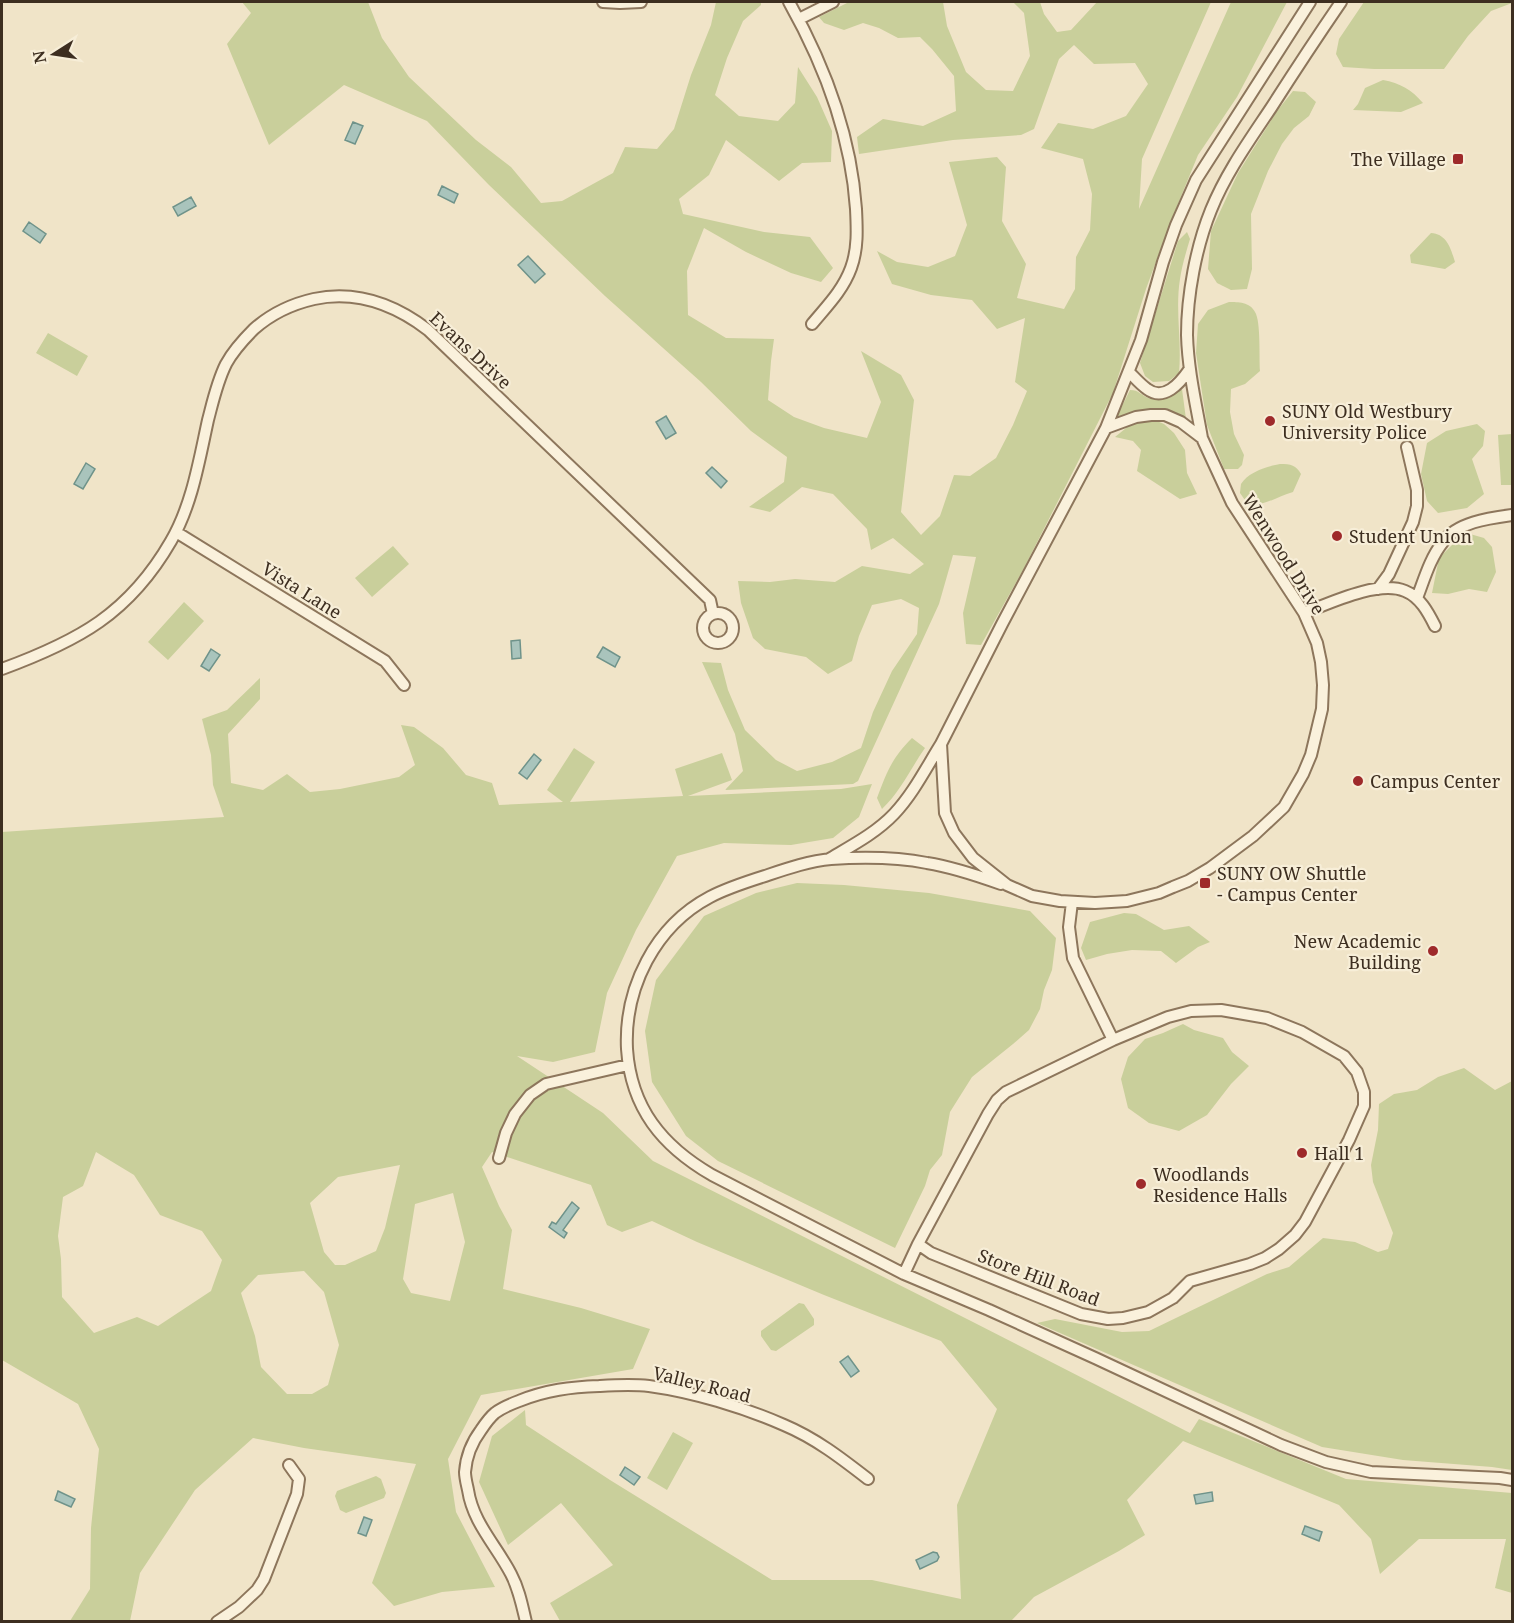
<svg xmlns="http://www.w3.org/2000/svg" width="1514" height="1623" font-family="'Noto Serif',serif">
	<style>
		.green { fill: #c9cf9b; fill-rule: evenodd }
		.water { fill: #a9c4bc; stroke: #6f938a; stroke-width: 1.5 }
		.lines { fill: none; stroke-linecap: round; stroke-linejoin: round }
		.street-casing { stroke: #8d765c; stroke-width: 14 }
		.street { stroke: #faf1dc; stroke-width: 10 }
		.poi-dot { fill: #9e2a2b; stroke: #f7eed8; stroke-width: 2 }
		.labels { text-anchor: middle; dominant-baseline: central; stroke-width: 4.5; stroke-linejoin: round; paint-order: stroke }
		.poi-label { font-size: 18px; fill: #3d2e20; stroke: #f7eed8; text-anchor: start }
		.street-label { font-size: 18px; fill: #3d2e20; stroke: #f7eed8 }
	</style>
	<rect width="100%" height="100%" fill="#f0e4c8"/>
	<!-- green -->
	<path class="green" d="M242,2H368L382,38L409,77L476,140L511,167L541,203L562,201L613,173L625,147L657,149L674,129L691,75L711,25L716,2H761V5L743,21L727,58L715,95L739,116L778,121L795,103L798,67L817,97L832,131L831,162L802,163L779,181L726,140L709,175L679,199L683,214L764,232L810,237L833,268L821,282L791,273L746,252L704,228L687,271L688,315L726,338L774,339L771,361L768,400L794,417L824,428L867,438L881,402L861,351L901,375L914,400L901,512L921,535L940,516L954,475L970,476L996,458L1013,425L1027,391L1015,382L1025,318L997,329L972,300L931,295L892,284L877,251L897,262L928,267L955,256L967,225L949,162L997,157L1006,167L1002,221L1026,264L1017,298L1064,309L1075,289L1076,257L1090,230L1092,194L1083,159L1041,148L1058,123L1093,129L1126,116L1148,84L1135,63L1094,64L1074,45L1059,59L1034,129L1021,135L953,140L859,154L857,137L883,119L923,126L956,111L954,76L932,49L920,37L898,38L879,28L863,23L844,30L824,23L819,17L849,2H943L947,26L966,72L986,90L1013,91L1030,56L1024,13L1013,2H1040L1044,14L1057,32L1071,30L1097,2H1211L1142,159L1139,209L1231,2H1287L1237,97L1198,155L1171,221L1146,289L1113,393L1023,570L981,645L966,644L963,613L976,557L953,555L939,604L858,781L853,784L725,790L743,771L735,734L702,662L721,663L728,690L745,730L776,760L797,771L832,762L861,748L873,712L892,671L917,634L919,608L901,599L872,605L859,636L852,661L828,674L806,657L765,649L753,638L741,603L738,581L770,582L795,579L835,582L862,566L910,574L924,564L893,538L871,550L867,529L833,494L802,487L770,512L749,507L784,482L787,457L751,431L701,382L605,296L489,185L427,121L344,85L269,145L227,44L251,13Z
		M1364,2H1512V3L1491,11L1468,36L1444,69H1374L1343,67L1336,54L1339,39Z
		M1383,80C1400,83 1412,90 1423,103L1401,112L1353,110L1358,104L1365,88Z
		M1293,91L1305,92L1316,102L1309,116L1294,128L1282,144L1268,171L1251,214L1252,269L1247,289L1231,290L1217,283L1208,269L1211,231L1238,173L1277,111Z
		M1187,232L1190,239C1186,252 1182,266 1180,279C1175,310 1182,342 1179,373L1169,381L1153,382L1145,376L1140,363L1178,241Z
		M1431,233C1447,234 1451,249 1455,262L1445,269L1411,263L1410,255Z
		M1229,302C1238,302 1250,302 1255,312C1261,321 1259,359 1260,371L1245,384L1231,389L1230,412L1234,434L1244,455L1242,465L1238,469H1224L1207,425L1196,353L1198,324L1208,310Z
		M48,333L88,356L77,376L36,353Z
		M1182,389L1186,419C1160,407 1142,407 1116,418L1130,390C1139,390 1141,395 1148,398C1161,402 1171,395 1182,389Z
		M1152,419L1164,424L1174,433L1185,450L1187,473L1197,494L1180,499L1137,471L1141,450L1133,441L1115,437L1131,424Z
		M1477,424L1485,431L1483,446L1472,459L1484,494L1467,508L1438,513L1427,501L1421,474L1427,443L1446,431Z
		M1512,434V485H1501L1498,435Z
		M1280,464C1291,464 1296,465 1301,474L1293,492C1277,497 1265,505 1249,506L1240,493C1240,493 1241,484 1241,484C1248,472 1268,466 1280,464Z
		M1470,534L1484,538L1492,547L1496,572L1487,592L1469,589L1448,594L1432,593L1439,558L1459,538Z
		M393,546L409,564L372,597L355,578Z
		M184,602L204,621L168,660L148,642Z
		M260,678V699L228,734L231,783L263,790L287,774L310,792L340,789L399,777L415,765L401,725L414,727L443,748L466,775L492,783L499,805L563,802L547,790L574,748L595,762L570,802L683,796L675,769L722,753L732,780L688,796L841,789L872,784L859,817L833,838L791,845L724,843L677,856L636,930L607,993L595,1052L553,1062L517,1056L603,1113L653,1161L969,1320L1190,1433L1199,1419L1346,1479L1512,1493V1593L1495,1588L1506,1539H1419L1380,1574L1371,1539L1339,1505L1183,1441L1127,1500L1145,1535L1119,1551L1034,1597L1011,1621H560L550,1603L613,1565L561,1503L508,1545L479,1482L492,1436L525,1410L526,1425L610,1480L772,1580H872L961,1599L957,1505L997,1409L941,1341L824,1295L697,1242L652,1221L622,1232L607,1225L591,1185L492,1152L482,1167L499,1206L512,1230L503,1289L581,1308L650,1329L633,1369L481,1395L448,1459L456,1512L495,1587L442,1592L394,1606L372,1583L416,1464L304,1448L253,1438L195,1490L140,1573L130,1621H70L90,1589L91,1528L99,1449L78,1404L2,1360V832L224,817L213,785L211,755L202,719L227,710ZM96,1152L134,1175L160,1215L202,1231L222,1260L211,1291L158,1326L137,1317L94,1333L62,1297L61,1259L58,1236L63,1197L83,1186ZM400,1165L385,1228L376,1251L345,1265H335L324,1252L310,1203L338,1177ZM453,1193L465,1242L450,1301L411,1293L403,1279L415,1204ZM304,1271L324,1292L339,1345L328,1385L312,1394H287L261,1367L255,1336L241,1293L258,1275Z
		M912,738L925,748C911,768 900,792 882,809L877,798C887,772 891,759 912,738Z
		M797,883L844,885L929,893L1030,911L1056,938L1052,970L1044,990L1040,1009L1029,1030L1013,1044L972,1077L950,1112L942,1155L930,1170L925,1186L895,1248L718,1161L686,1136L652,1082L645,1031L656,980L704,916L756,893Z
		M1124,913L1136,914L1164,930L1189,926L1210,942L1198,947L1176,963L1161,951L1132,950L1107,954L1086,960L1081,948L1090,922Z
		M1183,1024L1194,1030L1223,1038L1232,1052L1249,1066L1231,1084L1207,1115L1179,1131L1149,1123L1128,1108L1121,1079L1128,1057L1145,1039L1163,1033Z
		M1464,1068L1495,1090L1512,1081V1470L1492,1467L1403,1460L1322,1447L1037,1323L1055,1319L1122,1332L1149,1331L1267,1274L1289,1267L1323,1238L1355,1242L1378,1252L1388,1249L1393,1233L1373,1182L1371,1165L1378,1130L1379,1104L1394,1094L1417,1090L1438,1077Z
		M799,1303L804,1304L814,1319V1325L776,1351L771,1350L761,1336V1331Z
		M673,1432L693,1443L667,1490L647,1478Z
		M376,1476L381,1479L386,1493L384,1498L346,1513L340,1510L335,1496L337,1491Z"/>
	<!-- water -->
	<path class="water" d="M353,122L363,126L355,144L345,140Z
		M442,186L458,194L454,203L438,195Z
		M191,197L196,206L178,216L173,207Z
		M29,222L46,234L40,243L23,231Z
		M528,256L545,274L535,283L518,265Z
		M666,416L676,433L666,439L656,422Z
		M86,463L95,469L83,489L74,484Z
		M712,467L727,481L721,488L706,473Z
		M520,640L521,658L512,659L511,641Z
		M603,647L620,657L615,667L597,657Z
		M211,649L220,655L209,671L201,666Z
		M534,754L541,760L527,779L519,773Z
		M572,1202L579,1208L563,1230L567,1233L564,1238L549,1227L552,1222L556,1224Z
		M848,1356L859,1371L851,1377L840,1362Z
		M625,1467L640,1477L634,1485L620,1475Z
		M58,1491L75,1499L71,1507L55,1500Z
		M1212,1492L1213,1501L1196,1504L1194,1495Z
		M364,1517L372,1520L366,1536L358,1533Z
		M1305,1526L1322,1532L1319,1541L1302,1534Z
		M933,1552L937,1553L939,1557L937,1561L920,1569L916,1560Z"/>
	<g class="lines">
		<defs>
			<path id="street" d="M603,2L620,3L641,2
				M789,2C825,66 851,135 856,209C857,229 858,249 851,268C843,290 827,306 812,324
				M799,19L833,2
				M1129,372C1135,378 1140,384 1147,389C1164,402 1180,383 1189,370
				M1106,428L1136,417L1151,415H1165L1181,422L1202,438L1232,503L1304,613L1317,643L1321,662L1323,685L1322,709L1311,755L1303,774L1284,807L1253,836L1210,868L1188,881L1173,887L1159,893L1127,901L1095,903L1060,901L1032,896L1007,885L973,858L954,833L945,813L941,744L1002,624L1106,428L1141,340L1163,262L1176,225L1196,180L1310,2
				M1202,438C1196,404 1188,370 1187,335C1187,295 1196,247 1211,210C1226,173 1249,141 1271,108C1294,72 1317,37 1341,2
				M176,532L385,661L404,685
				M1378,589L1389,574L1413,522L1417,506V490L1407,447
				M1417,598C1424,580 1430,558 1443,542C1457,522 1490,518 1512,515
				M703 628a15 15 0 1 1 30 0a15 15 0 1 1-30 0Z
				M1304,613C1330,603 1378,580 1405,591C1420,597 1428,612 1435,626
				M2,669C78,641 129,614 171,541C192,505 199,461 208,420C213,401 217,382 226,364C233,351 243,340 254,329C271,314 292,304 314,299C357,290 394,304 428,330L710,600L713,614
				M829,859C851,846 876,833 894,814C913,794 926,768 941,744
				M1001,884C976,875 952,867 927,863C896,857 862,857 831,859C809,861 786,869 765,876C746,882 727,888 710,897C655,926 624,988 627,1049C631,1108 662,1146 712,1175L904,1274L989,1310L1095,1358L1281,1445L1326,1462L1371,1472L1500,1478L1512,1480
				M1072,902L1069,927L1073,958L1113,1040
				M1221,1010L1267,1018L1302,1032L1344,1056L1357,1072L1364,1092V1106L1349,1140L1305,1222L1295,1235L1279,1249L1265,1258L1250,1264L1190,1281L1173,1298L1148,1312L1123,1318L1108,1319L1081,1314L931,1253L918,1244L988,1114L997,1100L1006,1092L1113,1040L1168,1017L1191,1011Z
				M499,1158L506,1133L515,1114L530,1095L546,1084L628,1065
				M904,1274L918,1244
				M217,1622L239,1607L257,1590L264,1579L297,1494L299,1479L289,1465
				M526,1622C522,1605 519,1589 511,1574C496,1545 473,1523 468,1490C467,1485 465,1478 465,1472C466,1458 472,1442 481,1430C485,1424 489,1418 495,1413C503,1407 511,1404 519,1401C546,1390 571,1387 599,1386C616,1385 632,1384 649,1386C693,1392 743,1407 784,1425C815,1438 841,1458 868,1479"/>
		</defs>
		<!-- street casing -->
		<use href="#street" class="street-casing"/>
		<!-- street -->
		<use href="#street" class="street"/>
	</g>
	<!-- markers -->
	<g class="poi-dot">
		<rect x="1452" y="153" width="12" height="12" rx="3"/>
		<circle cx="1270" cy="421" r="6"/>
		<circle cx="1337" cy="536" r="6"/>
		<circle cx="1358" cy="781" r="6"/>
		<rect x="1199" y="877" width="12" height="12" rx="3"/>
		<circle cx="1433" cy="951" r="6"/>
		<circle cx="1302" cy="1153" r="6"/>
		<circle cx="1141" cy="1184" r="6"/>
	</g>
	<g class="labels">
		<!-- poi labels -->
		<g class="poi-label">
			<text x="1446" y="159" text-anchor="end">The Village</text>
			<text x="1282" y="411">SUNY Old Westbury<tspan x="1282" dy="21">University Police</tspan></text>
			<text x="1349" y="536">Student Union</text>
			<text x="1370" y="781">Campus Center</text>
			<text x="1217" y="873">SUNY OW Shuttle<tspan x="1217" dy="21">- Campus Center</tspan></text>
			<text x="1421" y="941" text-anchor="end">New Academic<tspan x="1421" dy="21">Building</tspan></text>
			<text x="1314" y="1153">Hall 1</text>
			<text x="1153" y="1174">Woodlands<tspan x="1153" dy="21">Residence Halls</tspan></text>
		</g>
		<!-- street labels -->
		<g class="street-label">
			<text transform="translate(471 350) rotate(43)">Evans Drive</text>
			<text transform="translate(1284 554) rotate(58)">Wenwood Drive</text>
			<text transform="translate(302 590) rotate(32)">Vista Lane</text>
			<text transform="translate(1039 1277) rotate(21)">Store Hill Road</text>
			<text transform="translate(702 1384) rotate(14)">Valley Road</text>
		</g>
	</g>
	<!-- border -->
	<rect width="1514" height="1623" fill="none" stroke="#3d2e20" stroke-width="6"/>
	<!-- north arrow -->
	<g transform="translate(54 54) rotate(258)" stroke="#f7eed8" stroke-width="4.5" paint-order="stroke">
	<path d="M0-4.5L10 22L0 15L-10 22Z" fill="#3d2e20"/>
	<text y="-9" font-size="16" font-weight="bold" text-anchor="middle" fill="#3d2e20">N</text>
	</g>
</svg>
